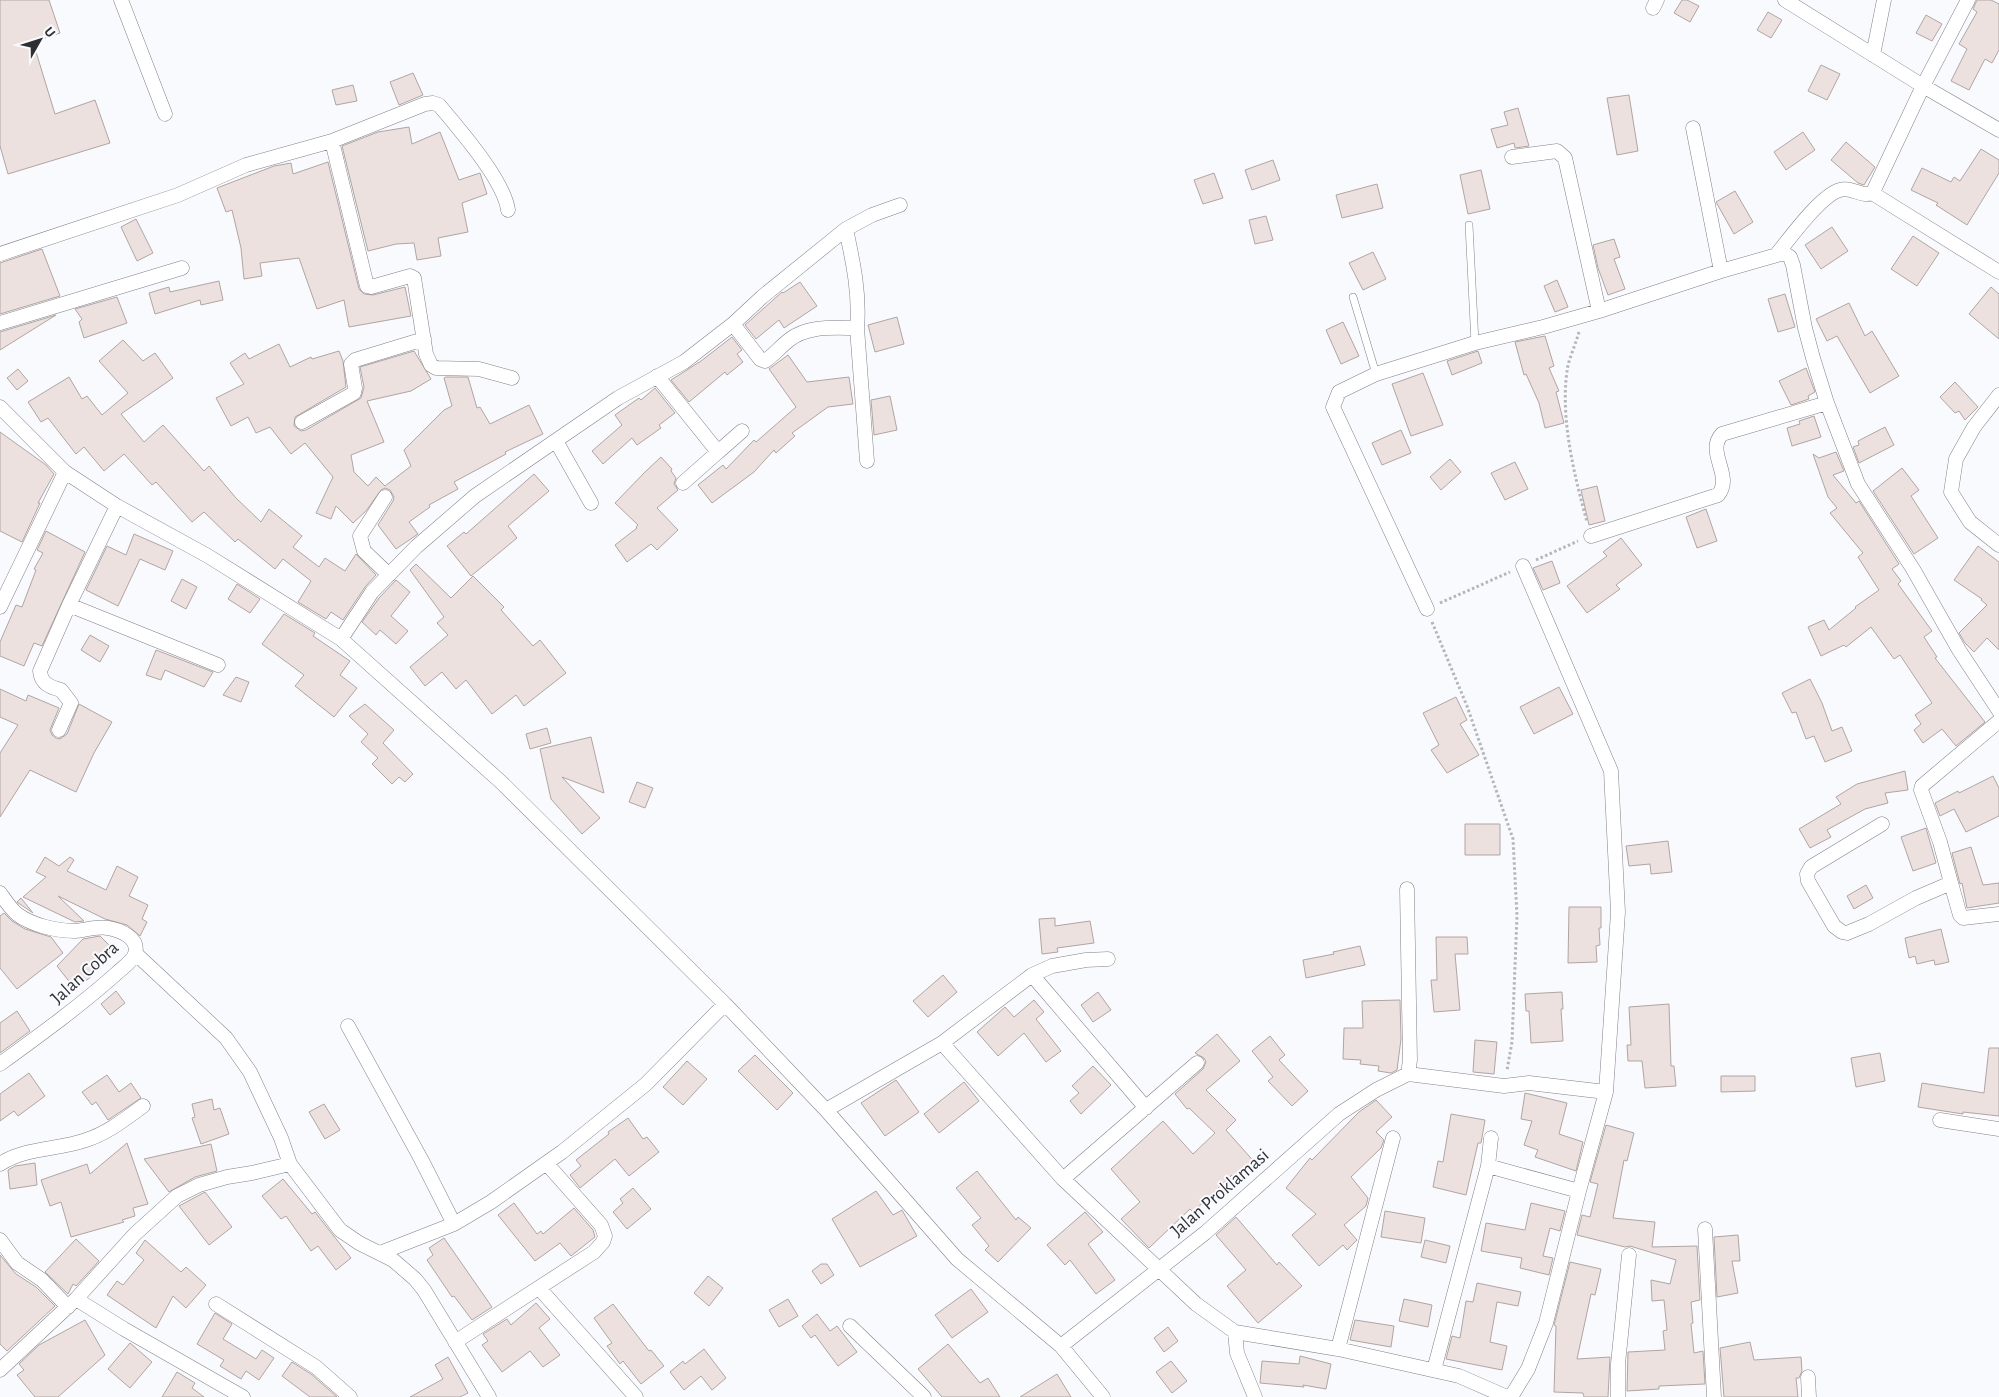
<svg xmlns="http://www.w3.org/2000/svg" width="1999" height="1397" font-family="'Alegreya Sans',sans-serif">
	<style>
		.building { fill: #ede1df; stroke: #b0a5a3 }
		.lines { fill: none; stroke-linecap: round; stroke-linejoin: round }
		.lane-casing { stroke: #80828b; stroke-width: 8 }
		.street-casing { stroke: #80828b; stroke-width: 15 }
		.path { stroke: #b5b6ba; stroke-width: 3; stroke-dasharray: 2.5 2.5; stroke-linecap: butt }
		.lane { stroke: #fff; stroke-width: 7 }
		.street { stroke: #fff; stroke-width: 14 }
		.labels { text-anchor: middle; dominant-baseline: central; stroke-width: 4; stroke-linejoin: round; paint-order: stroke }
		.street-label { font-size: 19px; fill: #2e2f33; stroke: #f9fafe }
	</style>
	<rect width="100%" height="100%" fill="#f9fafe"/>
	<!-- building -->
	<path class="building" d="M0,0H49L60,33L33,42L55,114L95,100L110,143L8,174L0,146Z
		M1682,0H1687L1699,6L1690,22L1674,13Z
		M1977,0H1991L1999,4V50L1992,63L1985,59L1969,90L1951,81L1967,49L1959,44L1977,12L1973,9Z
		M1768,12L1782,20L1771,38L1757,30Z
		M1926,15L1942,24L1932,41L1916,33Z
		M1821,65L1840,74L1827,100L1808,91Z
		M413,73L423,95L399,105L390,82Z
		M353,85L357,101L336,105L332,90Z
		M1629,95L1638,151L1617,155L1607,98Z
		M1518,108L1529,146L1515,148L1514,143L1497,148L1491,129L1508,125L1504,112Z
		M409,127L412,144L440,132L459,180L480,173L487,194L462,203L468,232L438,238L441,256L417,260L414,243L396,244L368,251L342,146L378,132Z
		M1803,132L1815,150L1786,170L1774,152Z
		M1846,142L1875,167L1864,185L1858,183L1831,160Z
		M1981,149L1999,160V173L1967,225L1936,205L1938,203L1911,190L1922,168L1951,182L1954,177L1960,181Z
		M1273,160L1280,180L1252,190L1245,170Z
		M328,162L359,289L364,294L373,295L405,287L411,316L349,327L344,300L317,309L299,258L260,263L262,276L244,279L241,248L232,210L226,212L217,188L274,166L291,163L293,174Z
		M1481,170L1490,209L1468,214L1460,175Z
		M1214,173L1223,198L1203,204L1194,180Z
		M1377,184L1383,208L1342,218L1336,195Z
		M1735,191L1753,222L1734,234L1716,202Z
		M1266,216L1273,240L1255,244L1249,220Z
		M136,219L153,253L137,261L121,227Z
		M1832,227L1848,251L1821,269L1805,245Z
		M1913,236L1939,253L1917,286L1891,269Z
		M1614,239L1620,257L1614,259L1625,289L1608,295L1598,268L1593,245Z
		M42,249L60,296L0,314V263Z
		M1373,252L1386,279L1363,290L1349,263Z
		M1557,280L1568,307L1555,312L1544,286Z
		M219,281L223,300L201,305L200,300L155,314L149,293L169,287L170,292Z
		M800,282L817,306L784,328L779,320L756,339L745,325L782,292L783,293Z
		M1991,287L1999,294V339L1969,314Z
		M1785,294L1795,327L1778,332L1768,299Z
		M117,297L127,323L84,338L79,322L82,319L75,309Z
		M1849,303L1865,336L1872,331L1899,376L1870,393L1837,336L1827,341L1816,319Z
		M56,315L0,350V332Z
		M897,317L904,344L875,352L868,325Z
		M1343,322L1359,356L1341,364L1326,330Z
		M1545,336L1554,366L1549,368L1559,391L1556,392L1564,423L1545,428L1539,403L1526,374L1524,375L1515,342Z
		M732,337L742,350L737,354L743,362L727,375L725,372L689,402L671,380L701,361Z
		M123,340L143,361L155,353L173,378L121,414L144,442L163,425L204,471L209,466L236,498L261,522L269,509L302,536L293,547L319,567L325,558L345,571L356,554L376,575L365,587L343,620L331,612L326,619L298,602L311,581L283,559L275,569L238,539L235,542L204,512L192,522L156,482L152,485L124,454L104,471L84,447L76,454L48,418L41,422L28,402L69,377L82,399L87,396L102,415L128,393L99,361Z
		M279,344L290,367L311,357L312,359L339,351L343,361L346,387L295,417L294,426L301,431L306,430L361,398L364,387L360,367L414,351L431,379L411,391L367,401L384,442L351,455L354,472L368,486L376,477L385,486L411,466L404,450L444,410L452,406L444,378L446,377H468L477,408L480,407L490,424L529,405L543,434L505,452L506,454L454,482L458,489L429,505L430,507L409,522L418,534L396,549L378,525L393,501L394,497L390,490L385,488L381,490L366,511L353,523L336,506L331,519L316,513L333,477L305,443L291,454L270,427L256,433L248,417L231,426L216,398L244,384L230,363L245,353L249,359Z
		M1478,351L1482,363L1452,375L1447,361Z
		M788,355L807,382L849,377L853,404L828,407L792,433L795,436L776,453L774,450L754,472L712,503L698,485L723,465L726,469L754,440L756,442L796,407L769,369Z
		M1806,368L1815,392L1808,396L1809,399L1791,405L1779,381Z
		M18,369L28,381L17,390L7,378Z
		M1423,373L1443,425L1411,436L1392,384Z
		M1955,382L1978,407L1965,420L1959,411L1955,413L1940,397Z
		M655,388L675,413L659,425L661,428L637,445L632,438L603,464L592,451L622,425L615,415L639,398L641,400Z
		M890,396L897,430L874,435L871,400Z
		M1814,416L1821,437L1792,446L1787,428L1800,424L1799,421Z
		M1885,427L1894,445L1859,463L1853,447L1859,445L1858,441Z
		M1401,430L1411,453L1382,465L1372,443Z
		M0,432L46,465L54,474L38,503H40L22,542L0,531Z
		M1836,452L1844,471L1833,475L1856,503L1859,501L1899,564L1892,569L1901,581L1898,584L1932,631L1924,637L1937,657L1935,658L1985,722L1956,746L1942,729L1923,743L1914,730L1921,724L1915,715L1932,703L1900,655L1894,659L1871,627L1846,647L1844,645L1821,656L1808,627L1824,620L1829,630L1856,608L1855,607L1879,590L1858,557L1863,553L1830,513L1837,508L1828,497L1813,454L1819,458Z
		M661,457L672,469L671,471L676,478L674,484L678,490L657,508L678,530L657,550L651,544L627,562L615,545L637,528L636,527L638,525L615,503L645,472Z
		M1450,459L1461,472L1441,490L1430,477Z
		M1515,462L1528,489L1505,500L1491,473Z
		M1902,468L1919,490L1911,496L1938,538L1914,554L1873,491Z
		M534,474L549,491L508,526L517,538L471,576L447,546L464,532L466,534Z
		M1597,486L1605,521L1589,525L1581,490Z
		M1706,509L1717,541L1697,548L1686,517Z
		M46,531L85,552L42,646L34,643L24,666L0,656V642L16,605L22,607L36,570L34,569L43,553L37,550Z
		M134,534L173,551L165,570L140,559L118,606L86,590L107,546L126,555Z
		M1621,538L1642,565L1616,585L1620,589L1587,613L1567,586L1607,556L1603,552Z
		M1978,546L1999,562V650L1987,638L1974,652L1965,643L1959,633L1987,605L1981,600L1982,599L1954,580Z
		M1552,561L1560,583L1543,590L1533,568Z
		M416,564L451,598L473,576L504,607L501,610L533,646L540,640L566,673L524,706L516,695L492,714L466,680L456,689L442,672L425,686L410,667L448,635L437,623L444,617L410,570Z
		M182,579L197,587L186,609L171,601Z
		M396,580L410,592L391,616L408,631L396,644L380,630L376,635L362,622L379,598Z
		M237,584L260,599L250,613L228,599Z
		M284,614L315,633L313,636L350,661L340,675L357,688L334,717L295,686L304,675L262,644Z
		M90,635L109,646L100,662L81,650Z
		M156,650L213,672L204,687L165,670L161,680L146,675Z
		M236,677L249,682L241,702L223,695Z
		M1810,679L1822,703L1832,731L1842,727L1852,751L1825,762L1814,736L1806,739L1796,712L1792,713L1782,693Z
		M1559,687L1573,714L1534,734L1520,707Z
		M0,689L26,701L28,695L59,708L50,730L52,735L56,738L60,739L67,734L79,704L112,722L94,753L76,792L30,770L0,817V753L18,725L0,717Z
		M1456,697L1467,720L1460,724L1479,755L1447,773L1431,750L1439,745L1423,713Z
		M365,704L394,730L383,743L413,774L405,782L399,777L392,784L372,764L378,758L361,742L368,734L349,716Z
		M547,728L551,743L530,749L526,734Z
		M591,737L604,793L562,777L600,818L582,834L551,799L540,749Z
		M1905,771L1908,790L1885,793L1888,803L1865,809L1827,830L1831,837L1810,848L1799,829L1841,804L1836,797L1857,784Z
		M1993,776L1999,788V816L1966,832L1954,809L1940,816L1935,803L1958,791L1959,793Z
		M637,782L653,788L645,808L629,802Z
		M1465,824H1500V855H1465Z
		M1926,828L1936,863L1913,871L1901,837Z
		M1668,841L1672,872L1651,874L1650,864L1629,866L1626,846Z
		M1971,847L1983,885L1999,883V903L1967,908L1962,883L1960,884L1952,853Z
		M45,857L59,866L70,857L74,860L67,871L106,890L117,866L138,877L129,896L148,905L142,919L147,922L140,936L127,925L105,919L58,896L84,921L75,922L23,897L46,877L36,872Z
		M1866,885L1873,898L1854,909L1847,896Z
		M21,898L33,913L17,902Z
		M1569,907H1601V928H1599L1600,945L1596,946L1597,962L1568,963Z
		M4,913L12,921L25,929L51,937L63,953L17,989L0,968V916Z
		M1055,918V926L1090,921L1094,943L1057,948L1058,952L1042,954L1039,919Z
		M1941,929L1949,962L1935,965L1934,960L1917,964L1915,956L1909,958L1905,938Z
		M100,936L113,949L90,973L92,976L75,989L57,966L83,939Z
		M1436,937H1467L1468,954H1455L1460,1010L1434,1012L1431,980H1437Z
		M1360,946L1365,965L1306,978L1303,960L1334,954L1333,952Z
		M943,975L957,992L928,1017L913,1001Z
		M116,991L125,1003L110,1015L101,1004Z
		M1098,992L1111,1010L1093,1022L1081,1005Z
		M1562,992L1563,1009H1561L1563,1041L1531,1043L1529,1011H1526L1525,994Z
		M1034,1000L1044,1012L1036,1019L1061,1051L1046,1062L1024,1033L998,1056L977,1032L1005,1007L1014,1017Z
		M1400,1000L1401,1039L1397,1070L1391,1073L1378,1071L1379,1066L1360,1064L1361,1060L1343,1059L1344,1028H1363L1362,1001Z
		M1669,1004L1671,1066H1674L1676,1086L1645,1088L1642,1061H1628L1627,1045H1631L1629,1007Z
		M17,1011L30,1031L0,1053V1023Z
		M1217,1034L1240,1061L1206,1090L1236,1120L1226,1130L1257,1165L1237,1182L1232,1175L1193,1212L1190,1209L1149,1248L1121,1219L1140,1202L1111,1169L1163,1121L1193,1154L1215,1133L1189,1108L1187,1109L1175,1094L1203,1069L1206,1062L1204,1058L1195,1053Z
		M1270,1036L1285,1055L1279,1060L1308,1091L1292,1106L1268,1081L1273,1077L1252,1051Z
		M1475,1040L1497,1042L1494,1074L1473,1072Z
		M1989,1048H1999V1116L1963,1112V1114L1918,1107L1922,1083L1984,1093Z
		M1880,1053L1885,1081L1856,1087L1851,1058Z
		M755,1055L793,1093L777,1110L738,1071Z
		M687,1061L707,1079L683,1105L663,1087Z
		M1093,1066L1111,1085L1081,1114L1070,1101L1079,1093L1072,1086Z
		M29,1073L45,1096L18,1116L14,1111L0,1121V1094Z
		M107,1075L119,1092L131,1083L141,1098L108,1120L96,1102L92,1105L82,1092Z
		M1721,1076H1755V1091L1721,1092Z
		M896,1080L919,1112L885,1136L861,1103Z
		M964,1082L979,1101L939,1133L924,1114Z
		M1525,1093L1567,1103L1559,1134L1583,1142L1576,1171L1535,1157L1538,1150L1524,1145L1532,1121L1521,1119Z
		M212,1099L214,1110L220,1108L229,1134L201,1144L192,1118L195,1117L192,1104Z
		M1376,1100L1392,1117L1376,1132L1384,1140L1381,1148L1351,1177L1368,1198L1366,1206L1344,1225L1357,1240L1347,1250L1343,1245L1319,1266L1292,1235L1316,1214L1286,1188L1310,1158L1312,1160L1359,1112Z
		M324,1104L340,1130L325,1139L309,1112Z
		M1451,1114L1485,1120L1481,1143H1478L1466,1195L1433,1187L1438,1161L1443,1162Z
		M628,1118L643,1139L647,1137L659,1152L629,1176L615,1159L580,1188L570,1175L581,1166L576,1160L609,1134L608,1132Z
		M1606,1125L1634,1133L1627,1161L1624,1160L1613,1218L1655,1222L1652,1247L1697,1246L1700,1300L1691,1302L1693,1323L1691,1324L1694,1353L1703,1351L1705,1384L1659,1386V1389L1627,1391L1628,1352L1665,1350L1663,1331L1667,1330L1664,1300L1652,1301L1651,1280L1670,1284L1676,1260L1630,1246L1625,1247L1577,1235L1582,1215L1590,1217L1598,1184L1590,1182Z
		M127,1143L148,1204L133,1208L135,1216L122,1220L124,1222L71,1237L61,1202L50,1206L41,1180L87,1164L90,1174Z
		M211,1144L217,1171L195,1177L169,1192L144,1159Z
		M35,1163L37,1185L10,1189L8,1170L15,1166Z
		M977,1171L1016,1220L1018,1217L1031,1228L998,1262L985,1250L989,1246L972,1225L981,1218L956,1188Z
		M283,1179L312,1214L315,1212L351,1258L336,1270L318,1246L311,1251L286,1216L281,1219L262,1196Z
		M633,1188L651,1209L627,1229L613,1212L623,1203L620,1199Z
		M876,1191L893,1215L902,1210L917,1236L860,1267L832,1219Z
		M205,1192L232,1227L209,1245L179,1206Z
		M514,1203L537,1234L541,1231L543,1234L574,1208L593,1230L595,1237L571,1256L560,1243L535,1261L498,1215Z
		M1531,1203L1565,1211L1560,1231L1550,1228L1543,1256L1553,1258L1549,1275L1520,1268L1522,1258L1481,1251L1486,1223L1525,1230Z
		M1385,1211L1425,1218L1421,1243L1381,1237Z
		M1085,1212L1103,1232L1088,1244L1115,1280L1096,1294L1070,1260L1065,1265L1047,1245Z
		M1236,1217L1277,1265L1279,1262L1302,1286L1258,1323L1227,1286L1246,1270L1216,1235Z
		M1738,1235L1740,1261H1732L1738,1293L1717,1297L1714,1237Z
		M444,1238L492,1307L472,1320L454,1296L452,1297L427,1260L433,1255L429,1248Z
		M76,1239L99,1261L76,1286L73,1284L68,1294L45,1272Z
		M145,1240L181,1272L186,1267L206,1285L186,1308L173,1296L156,1328L107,1295L117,1281L123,1285L144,1260L136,1253Z
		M1425,1240L1450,1246L1446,1263L1421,1257Z
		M0,1255L16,1274L36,1287L55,1306L7,1351L0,1344Z
		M1570,1262L1601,1269L1595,1295L1591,1294L1577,1359L1610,1357L1608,1397H1584L1583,1393L1554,1392L1556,1326L1554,1325Z
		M821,1264H827L834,1275L821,1284L812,1271Z
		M708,1276L723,1288L709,1306L694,1293Z
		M1477,1283L1521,1292L1518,1306L1497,1302L1490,1342L1507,1346L1502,1370L1446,1359L1452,1336L1460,1338L1466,1301L1473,1302Z
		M971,1289L988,1312L952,1338L935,1315Z
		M788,1299L798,1316L779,1327L769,1310Z
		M1404,1299L1432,1305L1428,1327L1399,1321Z
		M536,1303L550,1319L539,1328L560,1355L543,1367L530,1351L502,1372L482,1345L488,1341L483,1334L507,1319L511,1325Z
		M613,1304L649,1351L651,1350L664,1366L641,1384L623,1361L620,1364L607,1346L612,1343L594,1318Z
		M215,1313L232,1324L223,1339L256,1359L262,1350L274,1358L259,1380L246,1371L241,1379L220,1366L224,1360L197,1344Z
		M817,1314L830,1331L837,1326L857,1352L838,1366L815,1335L811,1338L802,1326Z
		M85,1320L105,1355L58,1397H35L17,1375L24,1370L19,1364L39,1345Z
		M1355,1320L1394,1326L1391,1347L1350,1340Z
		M1168,1327L1178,1341L1164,1352L1154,1338Z
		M1750,1342L1754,1360L1801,1357L1802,1371L1799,1378H1796L1798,1397H1724L1720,1348Z
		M130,1343L152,1362L130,1388L108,1369Z
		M948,1344L980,1383L988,1378L1000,1397H942L918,1369Z
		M704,1349L726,1378L712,1390L701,1376L684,1390L670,1372L683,1361L685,1364Z
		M1300,1356L1331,1364L1326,1389L1303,1385L1304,1387L1260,1383L1262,1361L1299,1364Z
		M448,1357L468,1393L460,1397H410L443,1379L435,1365Z
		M1171,1361L1187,1381L1172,1393L1156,1372Z
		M292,1362L311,1374L337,1397H310L282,1376Z
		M177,1372L195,1383L192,1388L204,1397H162Z
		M1057,1374L1071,1397H1020Z"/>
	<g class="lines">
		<defs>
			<path id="lane" d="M1469,225L1475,343
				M1353,297L1376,374"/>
			<path id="street" d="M121,0L165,114
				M1785,0L1923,86L1999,130
				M1653,8L1657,0
				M1873,55L1884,0
				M1693,128L1721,271
				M332,141L367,286L371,287L410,276L414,278L426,354L431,365L436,368L479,369L512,378
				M1512,157L1557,151L1565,158L1599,311
				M1872,193L1999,272
				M846,229C853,262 860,294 857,328L867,461
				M0,254L178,195L246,165L332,141L425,104L433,103L439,105C459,129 504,180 508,210
				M1777,254C1790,238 1821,195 1840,190C1851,186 1864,199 1873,192L1923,86L1968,0
				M0,323L182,268
				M733,324L760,359L765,361C774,355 780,347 789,340C808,325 834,328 857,328
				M657,376L718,452L742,431
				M1999,395L1974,427L1956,459L1951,492L1970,522L1999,545
				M0,407L65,472L117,506L208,556L341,639L501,782L725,1004L826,1110L957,1259L1061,1346L1103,1397
				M302,422L354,393L355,388L351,364L355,360L424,339
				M556,441L591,503
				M683,483L718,452
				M385,497L360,536L364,551L389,575
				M1591,536L1718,495C1734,476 1705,452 1722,434L1827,403
				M69,605L218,665
				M0,607L65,472
				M1427,609L1333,407L1339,392L1376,374L1475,343L1543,327L1599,311L1721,271L1784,253L1790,257L1793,265L1805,328L1813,358L1827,403L1858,484L1913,569L1959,650L1999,711
				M341,639L372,592L416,547L475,496L618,398L684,362L733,324L762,297L846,229L872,215L900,205
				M59,730L71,703L61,690C50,687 41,684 40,671L69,605L117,506
				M1882,824L1811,867L1807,874L1808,881L1834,926L1842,932L1847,933L1869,924L1916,898L1951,883L1960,915L1963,918L1999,914
				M1951,883L1940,842L1921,790L1922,786L1999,721
				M1407,889L1410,1060L1408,1074
				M0,893C5,900 10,908 17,914C31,925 57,931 75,931C86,930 97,926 108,928C120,930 140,938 135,954C133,961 122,968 117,973C80,1006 40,1035 0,1064
				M135,953L226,1038L250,1072L281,1138L290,1164L340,1230L359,1243L393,1260L415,1279L424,1290L489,1397
				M1032,975L1146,1108
				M348,1026L421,1159L454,1224
				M942,1043L1032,975L1052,966L1086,960L1108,959
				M1408,1074L1504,1086L1529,1083L1606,1092L1618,912L1611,771L1523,566
				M826,1110L942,1043L1063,1179L1196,1304L1235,1332L1338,1349L1459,1376L1507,1397
				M1940,1120L1999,1129
				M0,1164C25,1147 59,1150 86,1140C108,1133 125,1119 143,1106
				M1488,1166L1579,1191
				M1063,1179L1197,1063
				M1705,1229L1714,1397
				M0,1240L17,1263L42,1280L68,1307
				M380,1253L454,1224L491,1202L562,1152L646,1084L725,1004
				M539,1288L636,1397
				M76,1299L124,1329L243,1397
				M216,1304L316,1367L350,1397
				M850,1326L924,1397
				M1235,1332L1237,1353L1255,1397
				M455,1342L594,1252L603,1242L605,1236L601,1225L547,1164
				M1061,1346L1205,1233L1339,1114L1376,1090L1408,1074
				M1338,1349L1393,1138
				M0,1370L76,1299L135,1234L177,1196L199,1185L227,1177L252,1173L290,1164
				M1434,1370L1488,1166L1491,1138
				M1808,1377L1809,1397
				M1511,1397L1528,1369L1546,1323L1579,1191L1606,1092
				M1618,1397V1364L1629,1255"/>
		</defs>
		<!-- lane casing -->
		<use href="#lane" class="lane-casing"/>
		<!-- street casing -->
		<use href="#street" class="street-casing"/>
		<!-- path -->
		<path class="path" d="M1579,332C1576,343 1571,354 1568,365C1559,415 1574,474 1587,522
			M1536,560L1578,541
			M1440,603L1510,572
			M1432,622L1467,706L1513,839L1517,916L1512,1042L1507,1070"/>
		<!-- lane -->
		<use href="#lane" class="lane"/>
		<!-- street -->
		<use href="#street" class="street"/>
	</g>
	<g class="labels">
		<!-- street labels -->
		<g class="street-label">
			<text transform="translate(85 973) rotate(-42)">Jalan Cobra</text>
			<text transform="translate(1220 1193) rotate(-41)">Jalan Proklamasi</text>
		</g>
	</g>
	<!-- north arrow -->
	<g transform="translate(40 40) rotate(51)" stroke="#f9fafe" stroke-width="4" paint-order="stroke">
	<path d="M0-4L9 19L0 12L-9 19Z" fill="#2e2f33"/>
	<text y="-8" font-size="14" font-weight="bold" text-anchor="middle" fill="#2e2f33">U</text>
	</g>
</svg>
